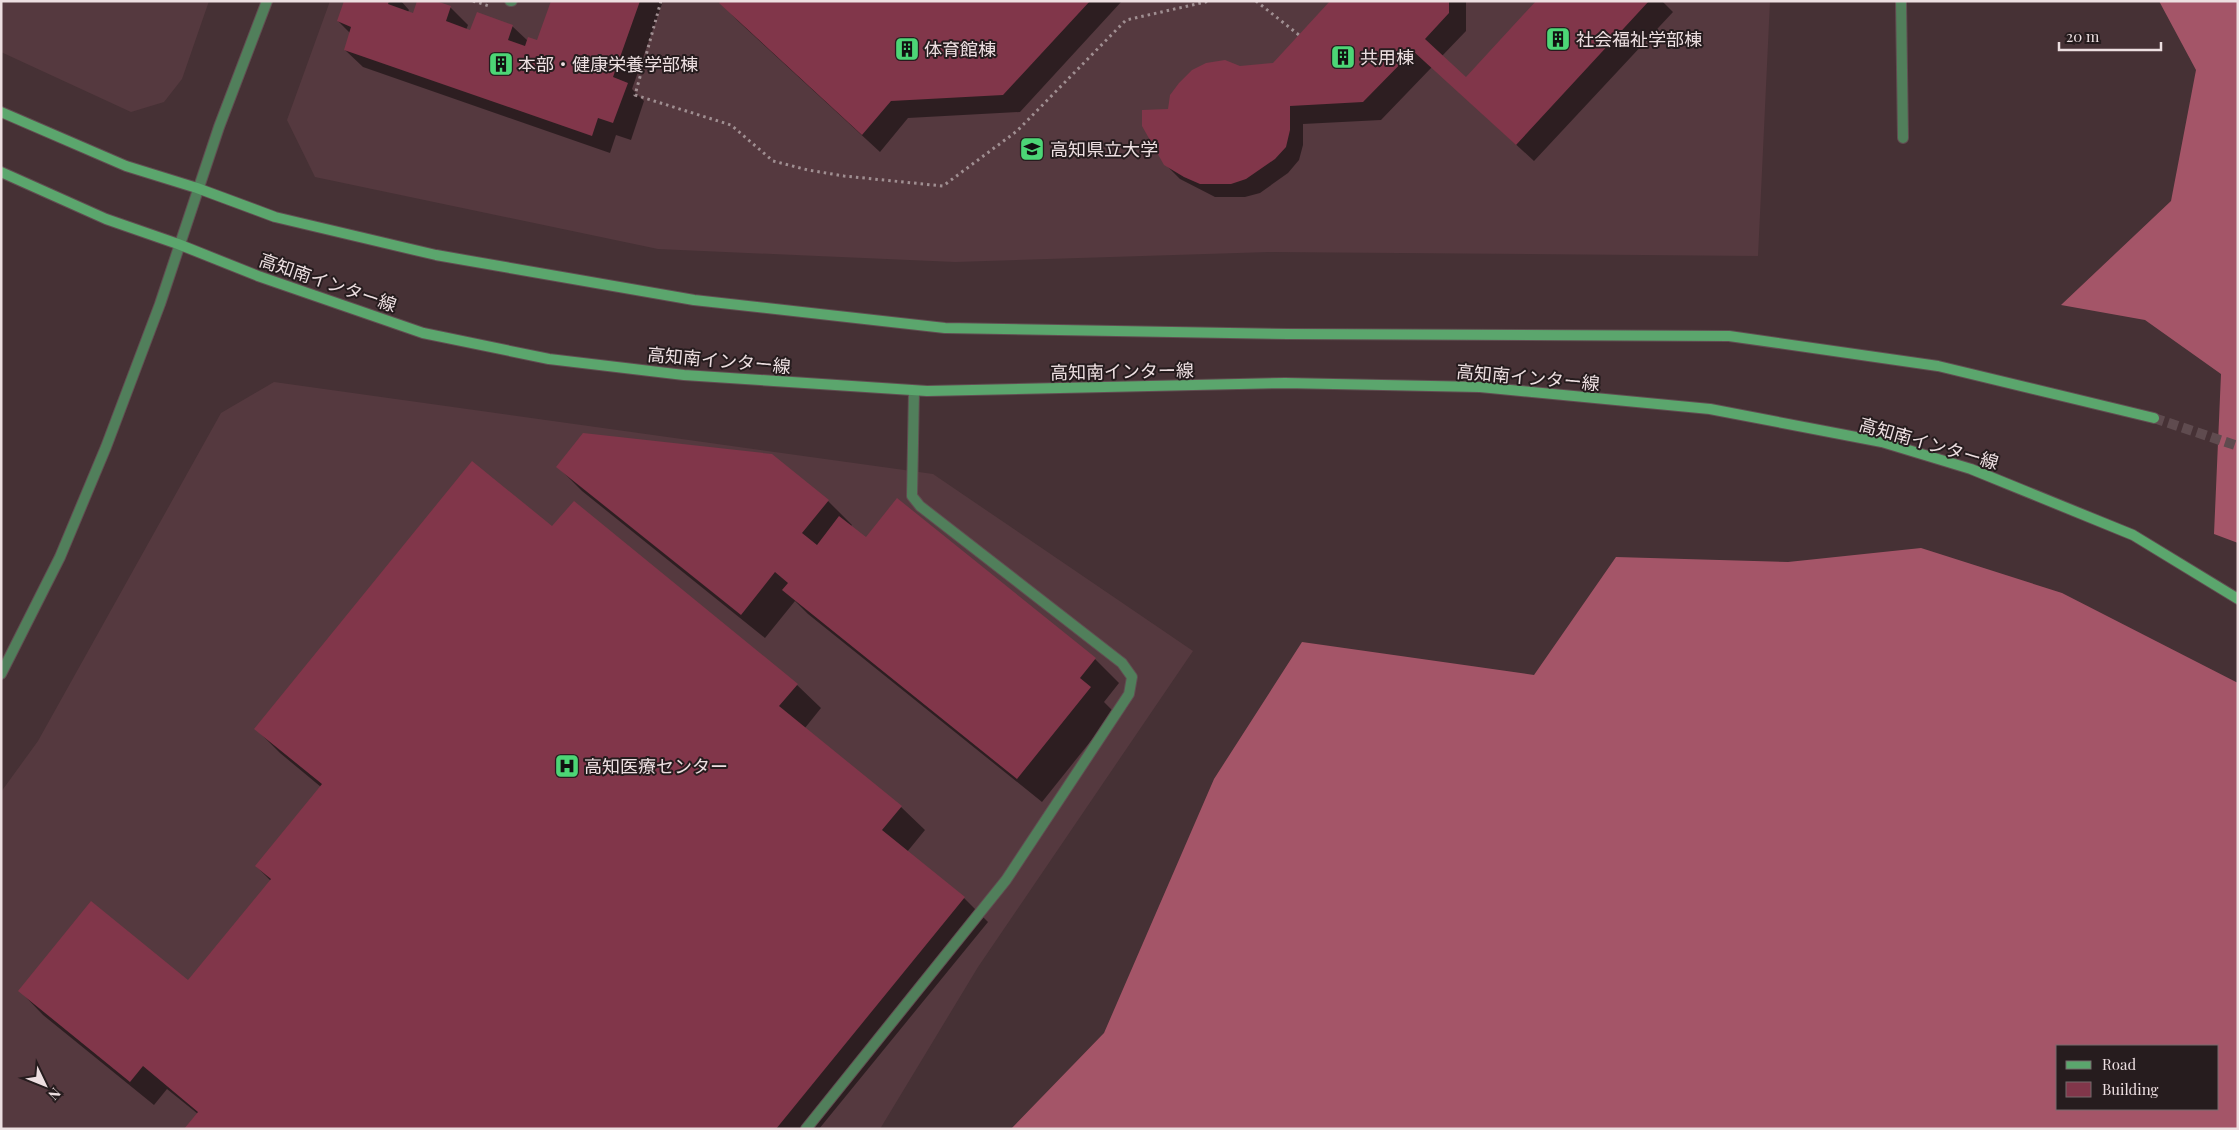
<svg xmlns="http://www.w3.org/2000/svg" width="2239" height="1130" font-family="'Playfair Display','Noto Sans JP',serif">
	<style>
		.built { fill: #55393f }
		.forest { fill: #a45568; fill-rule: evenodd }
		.shadow { fill: #0007 }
		.building { fill: #81364a }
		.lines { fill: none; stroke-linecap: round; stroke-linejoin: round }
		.secondary-tunnel { stroke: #5f4b4f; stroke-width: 10; stroke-dasharray: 10 5; stroke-linecap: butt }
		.service-casing { stroke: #614d51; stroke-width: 12 }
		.minor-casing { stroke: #614d51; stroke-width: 12 }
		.tertiary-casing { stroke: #614d51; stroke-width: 12 }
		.secondary-casing { stroke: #614d51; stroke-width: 12 }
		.path { stroke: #a08f92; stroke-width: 3; stroke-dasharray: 2.5 4; stroke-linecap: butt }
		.service { stroke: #517f5b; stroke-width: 10 }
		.minor { stroke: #517f5b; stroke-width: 10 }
		.tertiary { stroke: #517f5b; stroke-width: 10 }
		.secondary { stroke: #5ba66d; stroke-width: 10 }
		.labels { text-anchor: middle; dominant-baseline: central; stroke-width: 4; stroke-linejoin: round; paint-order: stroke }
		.poi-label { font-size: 18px; fill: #eddfe1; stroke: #261c1e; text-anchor: start }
		.street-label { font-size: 18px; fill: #eddfe1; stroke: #261c1e }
	</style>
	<rect width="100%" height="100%" fill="#463135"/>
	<!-- built -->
	<path class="built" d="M1,1H209L182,79L164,102L131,112L1,52Z
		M330,1H1770L1758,256L1269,252L955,262L658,249L315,177L287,120Z
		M274,382L933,474L1193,651L978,967L880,1129H1V792L38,741L221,413Z"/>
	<!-- forest -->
	<path class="forest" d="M2159,1H2238V543L2214,534L2221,374L2145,320L2061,305L2171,201L2196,70Z
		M1921,548L2062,593L2238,683V1129H1011L1104,1033L1214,779L1302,642L1534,675L1616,557L1788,562ZM2058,1046H2218V1109H2058Z"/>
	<!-- shadow -->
	<path class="shadow" d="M345,1H401L409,10L408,12L414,14L450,7L468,25L466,30L471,32L512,26L528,41L538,42L552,1H663L632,89L644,101L631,140L616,135L610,153L363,67L345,50L350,33L338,21Z
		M723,1H1122L1020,112L908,118L880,152L738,21L721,3Z
		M1331,1H1466V31L1442,56L1466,78L1538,1H1662L1673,12L1534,161L1432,67L1381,120L1303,124V145L1299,160L1288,173L1260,193L1245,197H1215L1180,179L1165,164L1169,110L1239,67L1274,65Z
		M558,467L828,501L852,525L850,527L866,539L898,500L1095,659L1119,683L1104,702L1114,712L1042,802L808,614L795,601L765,638L582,491Z
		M552,528L797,685L821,708L805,728L901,807L925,830L907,852L964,898L988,922L819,1129H186L198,1114L167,1089L154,1105L43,1015L20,991L188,982L271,881L256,866L321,787L280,753L256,729Z"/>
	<!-- building -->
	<path class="building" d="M344,1H389L388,4L413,13L417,1H436L451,6L446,21L470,30L477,12L513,25L508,40L525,46L528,37L537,40L551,1H640L613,77L628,83L613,123L598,118L592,136L344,50L351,27L337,21Z
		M721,1H1090L1003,95L891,101L862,135L719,3Z
		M1330,1H1449V13L1425,39L1466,77L1536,1H1649L1516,145L1413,51L1363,102L1290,106V130L1286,147L1275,159L1246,179L1231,184H1200L1184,177L1164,165L1142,126V110L1168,109L1170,95L1179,83L1192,70L1206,63L1225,60L1240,66L1273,63Z
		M583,433L772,454L829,500L802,533L817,545L839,516L866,537L897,498L1096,658L1080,678L1091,687L1017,779L782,590L788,583L775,572L741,615L556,467Z
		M472,461L552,526L574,501L798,684L779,706L902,806L882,830L965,897L776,1129H184L198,1112L143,1066L130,1082L18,991L91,901L188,980L271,879L255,866L322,784L254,729Z"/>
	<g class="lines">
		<!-- secondary-tunnel -->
		<path class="secondary-tunnel" d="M2154,418L2238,446"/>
		<defs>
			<path id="service" d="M510,1H512
				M806,1129L1006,880L1129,694L1132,677L1122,663L920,506L912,496L914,391"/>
			<path id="minor" d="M1901,1L1903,138"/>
			<path id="tertiary" d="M1,674L60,557L106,447L160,304L219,127L267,1"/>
			<path id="secondary" d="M1,112L126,166L197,188L275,217L436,255L694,300L945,328L1288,334L1729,336L1938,366L2154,418
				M1,172L106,219L178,244L258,276L423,333L549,359L684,375L927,391L1285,383L1480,387L1710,409L1882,442L1971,469L2133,535L2238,599"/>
		</defs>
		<!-- service casing -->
		<use href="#service" class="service-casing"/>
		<!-- minor casing -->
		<use href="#minor" class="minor-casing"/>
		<!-- tertiary casing -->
		<use href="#tertiary" class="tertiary-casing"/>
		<!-- secondary casing -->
		<use href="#secondary" class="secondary-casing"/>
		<!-- path -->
		<path class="path" d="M473,1L489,6
			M661,1L635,95L731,125L773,161L808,170L844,176L943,186L1017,131L1126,20L1210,1
			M1256,1L1299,35"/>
		<!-- service -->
		<use href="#service" class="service"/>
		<!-- minor -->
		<use href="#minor" class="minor"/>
		<!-- tertiary -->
		<use href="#tertiary" class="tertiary"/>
		<!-- secondary -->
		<use href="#secondary" class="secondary"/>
	</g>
	<!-- icons -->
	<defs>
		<symbol id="building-square" viewBox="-11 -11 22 22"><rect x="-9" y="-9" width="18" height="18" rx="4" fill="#4cd676" stroke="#261c1e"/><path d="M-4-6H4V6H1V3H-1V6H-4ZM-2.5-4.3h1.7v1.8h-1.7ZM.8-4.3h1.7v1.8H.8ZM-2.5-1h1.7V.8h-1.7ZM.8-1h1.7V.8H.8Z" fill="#111"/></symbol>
		<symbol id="university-square" viewBox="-11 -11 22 22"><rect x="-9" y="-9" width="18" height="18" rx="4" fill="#4cd676" stroke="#261c1e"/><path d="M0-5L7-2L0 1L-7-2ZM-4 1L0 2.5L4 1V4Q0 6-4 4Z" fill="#111"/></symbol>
		<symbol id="hospital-square" viewBox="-11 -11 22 22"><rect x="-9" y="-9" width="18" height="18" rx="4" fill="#4cd676" stroke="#261c1e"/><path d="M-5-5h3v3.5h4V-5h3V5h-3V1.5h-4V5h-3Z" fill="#111"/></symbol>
	</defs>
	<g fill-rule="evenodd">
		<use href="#building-square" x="1544" y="25" width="28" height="28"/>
		<use href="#building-square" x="893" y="35" width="28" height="28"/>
		<use href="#building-square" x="1329" y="43" width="28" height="28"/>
		<use href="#building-square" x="487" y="50" width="28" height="28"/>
		<use href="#university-square" x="1018" y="135" width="28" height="28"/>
		<use href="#hospital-square" x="553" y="752" width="28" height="28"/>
	</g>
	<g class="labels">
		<!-- poi labels -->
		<g class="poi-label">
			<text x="1576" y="39">社会福祉学部棟</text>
			<text x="924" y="49">体育館棟</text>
			<text x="1360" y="57">共用棟</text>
			<text x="518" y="64">本部・健康栄養学部棟</text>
			<text x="1050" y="149">高知県立大学</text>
			<text x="584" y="766">高知医療センター</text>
		</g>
		<!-- street labels -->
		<g class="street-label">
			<text transform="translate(328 282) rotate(19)">高知南インター線</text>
			<text transform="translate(719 360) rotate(5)">高知南インター線</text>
			<text transform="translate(1122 371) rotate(-1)">高知南インター線</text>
			<text transform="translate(1528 377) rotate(5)">高知南インター線</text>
			<text transform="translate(1929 443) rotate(16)">高知南インター線</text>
		</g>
	</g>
	<!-- border -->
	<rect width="2239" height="1130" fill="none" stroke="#eddfe1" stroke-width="5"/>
	<!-- legend -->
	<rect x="2056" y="1045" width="162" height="65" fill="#261c1e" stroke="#766a6c"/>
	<rect x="2066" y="1061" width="25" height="8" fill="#5ba66d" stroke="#766a6c"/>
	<text x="2102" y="1070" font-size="15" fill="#eddfe1">Road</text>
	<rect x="2066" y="1082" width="25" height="15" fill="#81364a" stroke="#766a6c"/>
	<text x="2102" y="1095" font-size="15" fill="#eddfe1">Building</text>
	<!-- north arrow -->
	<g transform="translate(45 1085) rotate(133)" stroke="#261c1e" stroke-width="4" paint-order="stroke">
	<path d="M0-4L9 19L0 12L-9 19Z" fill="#eddfe1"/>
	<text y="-8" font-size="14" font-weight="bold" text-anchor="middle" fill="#eddfe1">N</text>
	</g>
	<!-- scale -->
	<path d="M2059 42v8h102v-8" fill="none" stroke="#eddfe1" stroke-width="2.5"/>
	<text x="2066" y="42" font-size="15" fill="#eddfe1" stroke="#261c1e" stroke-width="4" paint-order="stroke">20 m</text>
</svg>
